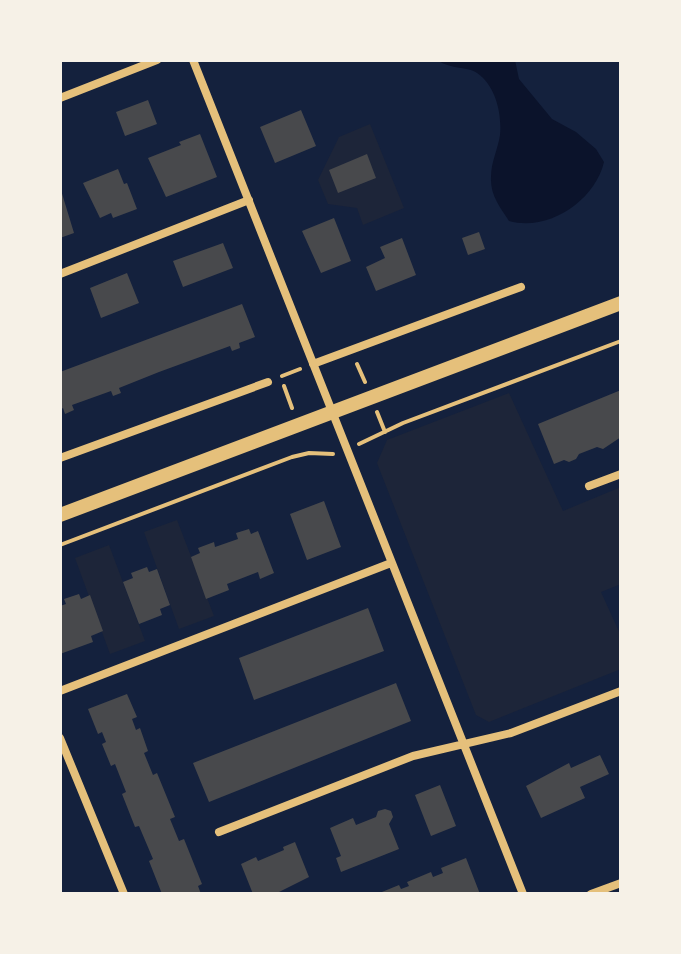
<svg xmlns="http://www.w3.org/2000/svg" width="681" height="954" font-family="'Varela Round',sans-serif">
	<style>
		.green { fill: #1d2539 }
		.water { fill: #0b132b }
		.building { fill: #48494c }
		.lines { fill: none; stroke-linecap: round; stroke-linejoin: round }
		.path { stroke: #e5c07b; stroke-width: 4 }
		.minor { stroke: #e5c07b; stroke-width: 8 }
		.tertiary { stroke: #e5c07b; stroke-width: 14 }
	</style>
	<rect width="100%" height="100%" fill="#14213d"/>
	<!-- green -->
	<path class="green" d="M370,124L404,208L363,225L357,208L328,204L318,180L339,137Z
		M509,393L563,511L621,487V584L601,592L621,636V669L489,722L476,715L377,463L387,440Z
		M177,520L214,616L179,629L144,532Z
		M109,545L145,641L110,654L75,558Z"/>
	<!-- water -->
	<path class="water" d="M437,60H515L519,79L552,119L576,132L596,149L604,162C595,201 548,232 509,221C500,207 490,195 491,177C491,162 498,149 500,135C502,114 496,86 477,73C467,66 452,70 437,60Z"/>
	<!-- building -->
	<path class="building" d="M148,100L157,124L125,136L116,112Z
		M301,110L316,146L275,163L260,127Z
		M200,134L217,177L166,197L148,158L181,145L179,142Z
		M367,154L376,178L338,193L329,170Z
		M118,169L124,184L127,183L137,209L113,218L111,213L100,218L83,183Z
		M60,187L74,233L60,238Z
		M334,218L351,261L321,273L302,231Z
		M479,232L485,249L468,255L462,238Z
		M402,238L416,275L376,291L366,267L385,258L380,247Z
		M223,243L233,268L183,287L173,261Z
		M127,273L139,303L101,318L90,288Z
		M242,304L255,337L239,343L240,348L232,351L230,346L159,372L119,388L121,393L113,396L111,391L72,405L74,410L65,414L63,408L60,410V372Z
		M621,390V437L603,449L597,447L579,454L576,459L569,462L564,460L554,464L538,424Z
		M324,501L341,547L307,560L290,514Z
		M249,529L251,534L258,531L274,573L260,579L258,572L227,584L229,590L206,599L191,557L200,553L198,548L214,542L215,547L238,539L236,533Z
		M147,567L149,572L157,569L170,605L160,609L162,615L139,624L123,582L133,578L131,573Z
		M79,594L81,599L90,595L103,631L91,636L93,642L60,654V606L66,604L64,599Z
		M368,608L384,651L254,700L239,658Z
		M396,683L411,721L209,802L193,763Z
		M127,694L137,717L132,719L136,730L140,728L148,751L144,753L153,775L157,773L175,817L170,819L179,841L184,839L202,884L198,886L201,894H162L149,861L153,859L139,826L135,827L122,794L126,792L115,764L111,766L102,744L106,742L102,732L98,734L88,709Z
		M600,755L609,774L580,787L585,798L541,818L526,786L569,763L571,768Z
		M440,785L456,826L431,836L415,795Z
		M385,809L391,811L393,817L389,824L399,849L341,872L336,858L341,856L330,828L353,818L356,825L376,817L378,811Z
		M295,842L309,877L275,894H253L241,864L256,857L258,861L284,850L283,847Z
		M466,858L480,894H377L399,885L401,889L409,886L407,882L431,872L433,877L443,873L441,868Z"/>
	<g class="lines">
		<!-- path -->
		<path class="path" d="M357,364L365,382
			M282,376L300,369
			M284,386L292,408
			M377,412L385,432
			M359,444L403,423L621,341
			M60,545L292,457L309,453L333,454"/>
		<!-- minor -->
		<path class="minor" d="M193,60L523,894
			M60,98L157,60
			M60,274L249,200
			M313,364L521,287
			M60,458L268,382
			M589,486L621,474
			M60,691L391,563
			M60,738L124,894
			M219,832L413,756L511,733L621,691
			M591,894L621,883"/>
		<!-- tertiary -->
		<path class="tertiary" d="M60,515L621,303"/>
	</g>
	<!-- border -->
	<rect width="681" height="954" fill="none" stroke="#f6f1e7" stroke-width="124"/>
</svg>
